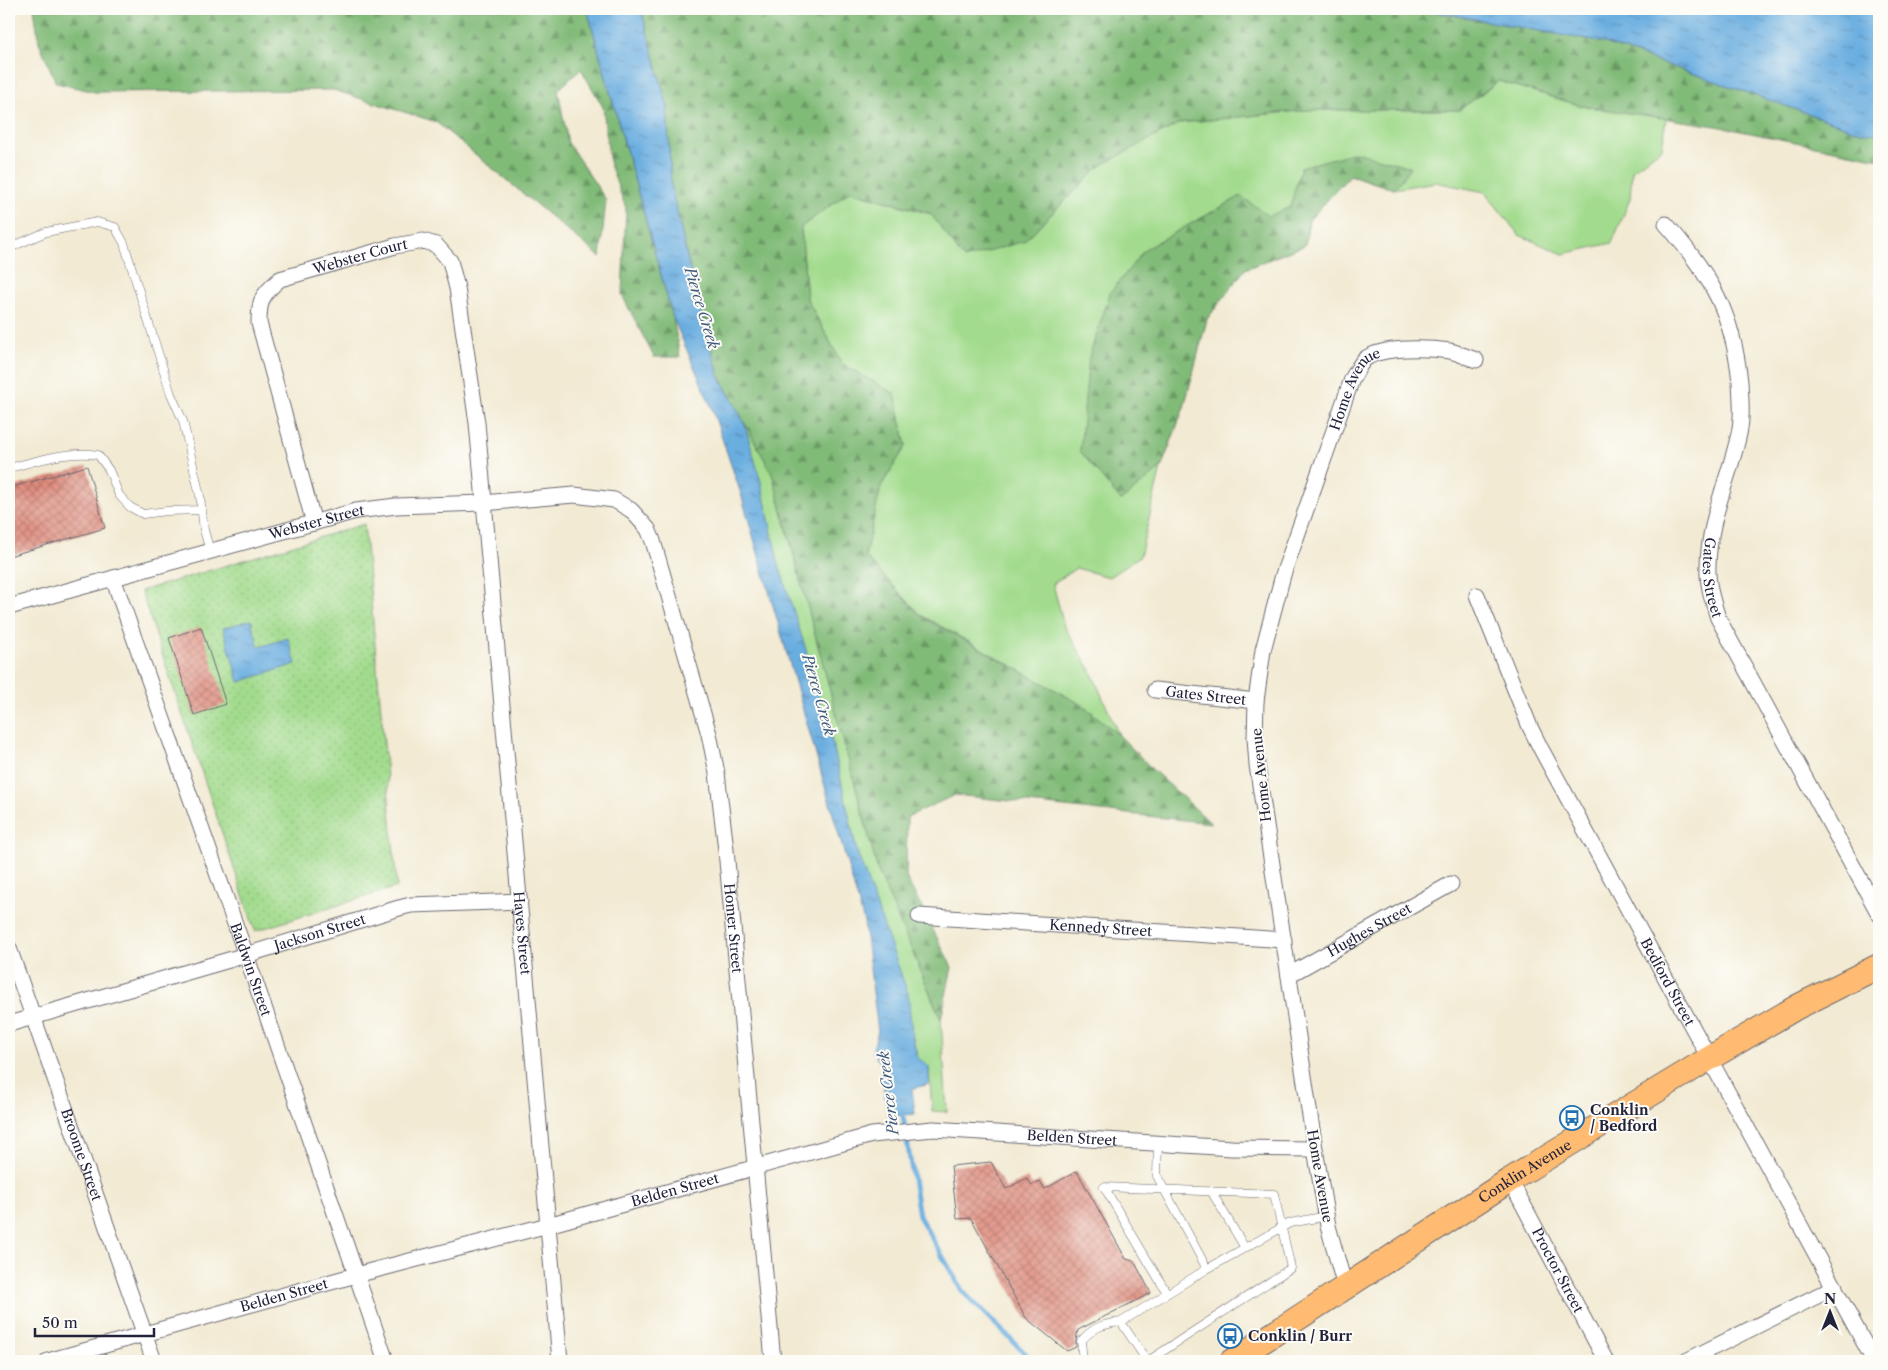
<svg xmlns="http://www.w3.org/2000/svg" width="1888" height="1370" font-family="'Libre Caslon Text',serif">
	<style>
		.green { fill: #a2db8d; stroke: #627e64 }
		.forest { fill: url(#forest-firs); stroke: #526e5a }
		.park { fill: url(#park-dots); stroke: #627e64 }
		.water { fill: url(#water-ripples); stroke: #46688e }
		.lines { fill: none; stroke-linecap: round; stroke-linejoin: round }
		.stream { stroke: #6aaee0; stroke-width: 5 }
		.building { fill: url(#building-cross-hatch) }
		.lane-casing { stroke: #6b6870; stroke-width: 9 }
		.street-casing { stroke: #6b6870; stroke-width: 17 }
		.primary-casing { stroke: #6b6870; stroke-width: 26 }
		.lane { stroke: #fff; stroke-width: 8 }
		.street { stroke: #fff; stroke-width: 15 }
		.primary { stroke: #febb71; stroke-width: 24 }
		.labels { text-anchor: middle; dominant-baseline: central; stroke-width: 4; stroke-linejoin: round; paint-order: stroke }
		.street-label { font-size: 14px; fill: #22223b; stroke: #fdfcf7 }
		.poi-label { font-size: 14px; font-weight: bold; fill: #22223b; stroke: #fdfcf7; text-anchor: start }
		.water-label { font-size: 15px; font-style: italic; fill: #3f5a7d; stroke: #fdfcf7 }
	</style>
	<defs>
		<pattern id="forest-firs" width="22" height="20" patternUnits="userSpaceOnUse" patternTransform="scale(1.25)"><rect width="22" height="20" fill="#81bb78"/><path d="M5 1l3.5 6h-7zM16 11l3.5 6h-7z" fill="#699864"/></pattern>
		<pattern id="park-dots" width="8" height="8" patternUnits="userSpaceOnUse" patternTransform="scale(1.25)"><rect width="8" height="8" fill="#a2db8d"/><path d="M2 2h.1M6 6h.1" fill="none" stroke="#8bbc7b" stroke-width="1.8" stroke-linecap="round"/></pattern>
		<pattern id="water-ripples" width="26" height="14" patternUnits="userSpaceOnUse" patternTransform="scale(1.25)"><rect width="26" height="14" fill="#6aaee0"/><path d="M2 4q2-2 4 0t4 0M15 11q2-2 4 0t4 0" fill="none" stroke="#578db7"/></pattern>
		<pattern id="building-cross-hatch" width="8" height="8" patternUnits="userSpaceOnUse" patternTransform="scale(1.25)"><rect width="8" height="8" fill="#e08c7e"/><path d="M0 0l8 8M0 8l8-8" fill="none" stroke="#b57268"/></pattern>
	</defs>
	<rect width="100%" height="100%" fill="#fdfcf7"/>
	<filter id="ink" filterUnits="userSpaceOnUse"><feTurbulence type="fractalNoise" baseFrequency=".02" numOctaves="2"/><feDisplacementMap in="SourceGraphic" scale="10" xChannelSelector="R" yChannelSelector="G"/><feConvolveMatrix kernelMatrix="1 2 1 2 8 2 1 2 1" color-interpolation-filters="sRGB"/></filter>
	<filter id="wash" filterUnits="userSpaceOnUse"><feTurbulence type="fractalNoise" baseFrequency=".0096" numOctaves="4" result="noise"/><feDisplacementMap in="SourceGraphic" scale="20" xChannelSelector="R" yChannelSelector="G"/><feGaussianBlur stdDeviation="1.12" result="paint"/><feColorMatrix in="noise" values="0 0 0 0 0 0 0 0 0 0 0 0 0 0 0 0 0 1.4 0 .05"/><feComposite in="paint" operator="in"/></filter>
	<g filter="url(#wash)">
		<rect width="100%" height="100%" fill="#f2ead3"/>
		<!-- green -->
		<path class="green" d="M1499,81L1582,106L1666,118L1662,148L1632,170L1630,199L1612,243L1563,254L1519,235L1485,192L1435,182L1394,189L1350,175L1309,220L1305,245L1245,269L1207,319L1184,407L1161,468L1140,556L1109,577L1076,568L1053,584L1064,626L1090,669L1119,735L1084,706L921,615L865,556L881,486L906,446L895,394L842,364L807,299L801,227L850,191L1024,241L1100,166L1180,123L1308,110H1459Z
			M744,422L772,473L878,871L941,1019L947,1112L932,1111L929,1067L917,1057L912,1034L877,912L857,852L834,749L778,562L761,483Z"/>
		<!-- forest -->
		<path class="forest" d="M34,9H587L673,318L680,357H654L622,295L626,208L610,165L603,107L581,69L558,90L568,143L606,200L600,257L436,122L333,90L95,92L56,83L39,42Z
			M641,9H1420L1605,43L1861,132L1879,134V159L1716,126L1582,106L1499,81L1459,110H1308L1180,123L1100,166L1024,241L964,259L930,213L850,191L801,227L807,299L842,364L895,394L906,446L881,486L865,556L921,616L1084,706L1119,735L1153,770L1211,823L955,795L907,817L906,877L952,967L941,1019L878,871L772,473L719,376L694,287L671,186L667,104Z
			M1356,152L1411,167L1394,189L1350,175L1309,220L1305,245L1245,269L1207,319L1184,407L1161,468L1121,501L1080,451L1089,357L1110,293L1145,249L1241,196L1269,216L1290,207L1301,167Z"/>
		<!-- park -->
		<path class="park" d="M364,524L397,887L255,931L141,591Z"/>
		<!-- water -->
		<path class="water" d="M587,9H641L667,104L671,186L694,288L719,376L744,422L761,482L778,562L806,650L834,749L857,852L908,993L912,1034L917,1057L929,1067V1084L912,1089L915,1114L888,1116L881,1071L882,1065L872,1052L878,1031L864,922L741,494L711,406L673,318Z
			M1420,9H1879V134L1861,132L1605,43Z
			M251,620L259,647L288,638L296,664L239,682L223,628Z"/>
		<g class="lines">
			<!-- stream -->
			<path class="stream" d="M902,1109L919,1216L963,1292L1033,1361"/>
		</g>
		<g id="blocks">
			<!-- building -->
			<path class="building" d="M87,466L105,528L9,556V488Z
				M201,627L226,704L194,715L169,638Z
				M991,1162L1006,1189L1027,1178L1032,1185L1040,1181L1045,1189L1077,1171L1126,1259L1134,1261L1151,1293L1078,1330L1076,1340V1347L1067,1351L1026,1318L971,1218L957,1219L951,1166Z"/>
		</g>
	</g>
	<g filter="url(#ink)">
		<use href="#blocks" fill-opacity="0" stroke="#6b6870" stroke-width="1"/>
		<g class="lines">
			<defs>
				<path id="lane" d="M9,248L46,232L97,222L115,227L124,243L171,394L183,421L200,496L204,530L210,551
					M9,468C37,461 69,450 98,455L109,470L119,495L130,507L143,514L167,511L202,510
					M1158,1143L1157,1176L1207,1269L1290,1223L1327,1216
					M1104,1187L1274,1194L1291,1268L1148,1361
					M1104,1187L1167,1293
					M1211,1191L1245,1248
					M1083,1361L1081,1341C1094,1327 1102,1324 1121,1322
					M1147,1361L1121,1322L1207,1269"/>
				<g id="street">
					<path id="s1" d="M1666,224C1711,275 1733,313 1740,382C1741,400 1743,420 1738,438C1728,481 1708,522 1708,567C1707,584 1713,602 1718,618L1879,914"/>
					<path id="s2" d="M314,523L259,323C259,299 262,295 280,279L395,246L423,241L436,245L450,261L457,288L477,423L560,1361"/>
					<path id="s3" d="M113,578L246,955L386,1361"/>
					<path id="s4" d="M1477,595L1530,727L1541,749L1874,1361"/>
					<path id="s5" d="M9,607L356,511L396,506L483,503L574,495L614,500L631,510L648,529L653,541L709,734L717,773L726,850L773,1361"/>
					<path id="s6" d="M1155,690L1256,701"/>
					<path id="s7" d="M919,916L1284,940"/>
					<path id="s8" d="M9,948L154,1361"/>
					<path id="s9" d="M1289,975L1451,884"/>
					<path id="s10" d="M9,1024L246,955L399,908L411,905L520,901"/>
					<path id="s11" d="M1510,1180L1606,1361"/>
					<path id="s12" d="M1345,1287L1328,1226L1315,1149L1257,765L1255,738L1256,701L1263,650L1283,575L1352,379C1356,373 1360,363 1365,359C1382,346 1429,348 1450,351C1458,353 1467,357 1476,360"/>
					<path id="s13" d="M48,1361L356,1275L548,1225L872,1135L933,1129L1232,1148L1315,1149"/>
					<path d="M1686,1361L1835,1287"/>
				</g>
				<g id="primary">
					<path id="s14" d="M1232,1361L1510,1180L1710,1058L1797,1007L1879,966"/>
				</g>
			</defs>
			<!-- lane casing -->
			<use href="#lane" class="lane-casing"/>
			<!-- street casing -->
			<use href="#street" class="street-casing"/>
			<!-- primary casing -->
			<use href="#primary" class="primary-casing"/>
			<!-- lane -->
			<use href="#lane" class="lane"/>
			<!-- street -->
			<use href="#street" class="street"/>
			<!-- primary -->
			<use href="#primary" class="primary"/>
		</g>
	</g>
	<!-- icons -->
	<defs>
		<symbol id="bus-ring" viewBox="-11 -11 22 22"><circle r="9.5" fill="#fdfcf7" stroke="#1f6fb2" stroke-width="1.5"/><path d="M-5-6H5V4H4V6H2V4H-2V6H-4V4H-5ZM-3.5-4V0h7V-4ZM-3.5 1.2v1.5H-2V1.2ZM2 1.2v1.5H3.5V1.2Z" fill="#1f6fb2"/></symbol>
	</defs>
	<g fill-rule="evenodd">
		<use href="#bus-ring" x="1558" y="1104" width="28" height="28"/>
		<use href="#bus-ring" x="1216" y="1322" width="28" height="28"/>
	</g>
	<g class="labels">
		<!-- street labels -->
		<g class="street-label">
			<text stroke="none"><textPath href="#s2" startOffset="342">Webster Court</textPath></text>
			<text stroke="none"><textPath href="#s12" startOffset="924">Home Avenue</textPath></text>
			<text stroke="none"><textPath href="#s5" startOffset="319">Webster Street</textPath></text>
			<text stroke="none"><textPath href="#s1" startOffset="378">Gates Street</textPath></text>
			<text stroke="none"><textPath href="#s6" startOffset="51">Gates Street</textPath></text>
			<text transform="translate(1261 775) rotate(-96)">Home Avenue</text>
			<text stroke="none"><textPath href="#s5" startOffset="1074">Homer Street</textPath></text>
			<text stroke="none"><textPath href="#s7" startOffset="182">Kennedy Street</textPath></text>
			<text stroke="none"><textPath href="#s9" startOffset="92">Hughes Street</textPath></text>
			<text stroke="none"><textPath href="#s10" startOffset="324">Jackson Street</textPath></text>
			<text stroke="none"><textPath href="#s2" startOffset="1118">Hayes Street</textPath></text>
			<text stroke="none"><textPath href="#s3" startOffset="415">Baldwin Street</textPath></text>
			<text stroke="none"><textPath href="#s4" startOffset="432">Bedford Street</textPath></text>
			<text stroke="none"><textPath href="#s13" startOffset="1055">Belden Street</textPath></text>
			<text stroke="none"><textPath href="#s8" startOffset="219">Broome Street</textPath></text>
			<text stroke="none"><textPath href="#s14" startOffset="349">Conklin Avenue</textPath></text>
			<text transform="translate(1320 1176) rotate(80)">Home Avenue</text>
			<text stroke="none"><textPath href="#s13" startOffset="650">Belden Street</textPath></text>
			<text stroke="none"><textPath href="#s11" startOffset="102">Proctor Street</textPath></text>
			<text stroke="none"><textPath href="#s13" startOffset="245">Belden Street</textPath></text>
		</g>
		<!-- poi labels -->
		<g class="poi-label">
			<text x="1590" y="1110">Conklin<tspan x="1590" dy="16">/ Bedford</tspan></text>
			<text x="1248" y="1336">Conklin / Burr</text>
		</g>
		<!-- water labels -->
		<g class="water-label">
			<text transform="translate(702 308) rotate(73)">Pierce Creek</text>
			<text transform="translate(819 695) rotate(74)">Pierce Creek</text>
			<text transform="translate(888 1093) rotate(-97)">Pierce Creek</text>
		</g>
	</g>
	<!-- margin -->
	<rect width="1888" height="1370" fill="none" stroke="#fdfcf7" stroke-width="30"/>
	<!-- north arrow -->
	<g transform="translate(1830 1312)" stroke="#fdfcf7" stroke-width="4" paint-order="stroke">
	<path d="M0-4L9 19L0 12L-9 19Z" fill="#22223b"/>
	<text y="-8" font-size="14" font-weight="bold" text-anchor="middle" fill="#22223b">N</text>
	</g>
	<!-- scale -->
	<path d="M35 1328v8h119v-8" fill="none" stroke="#22223b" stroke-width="2.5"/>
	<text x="42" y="1328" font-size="15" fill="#22223b" stroke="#fdfcf7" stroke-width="4" paint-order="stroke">50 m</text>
</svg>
